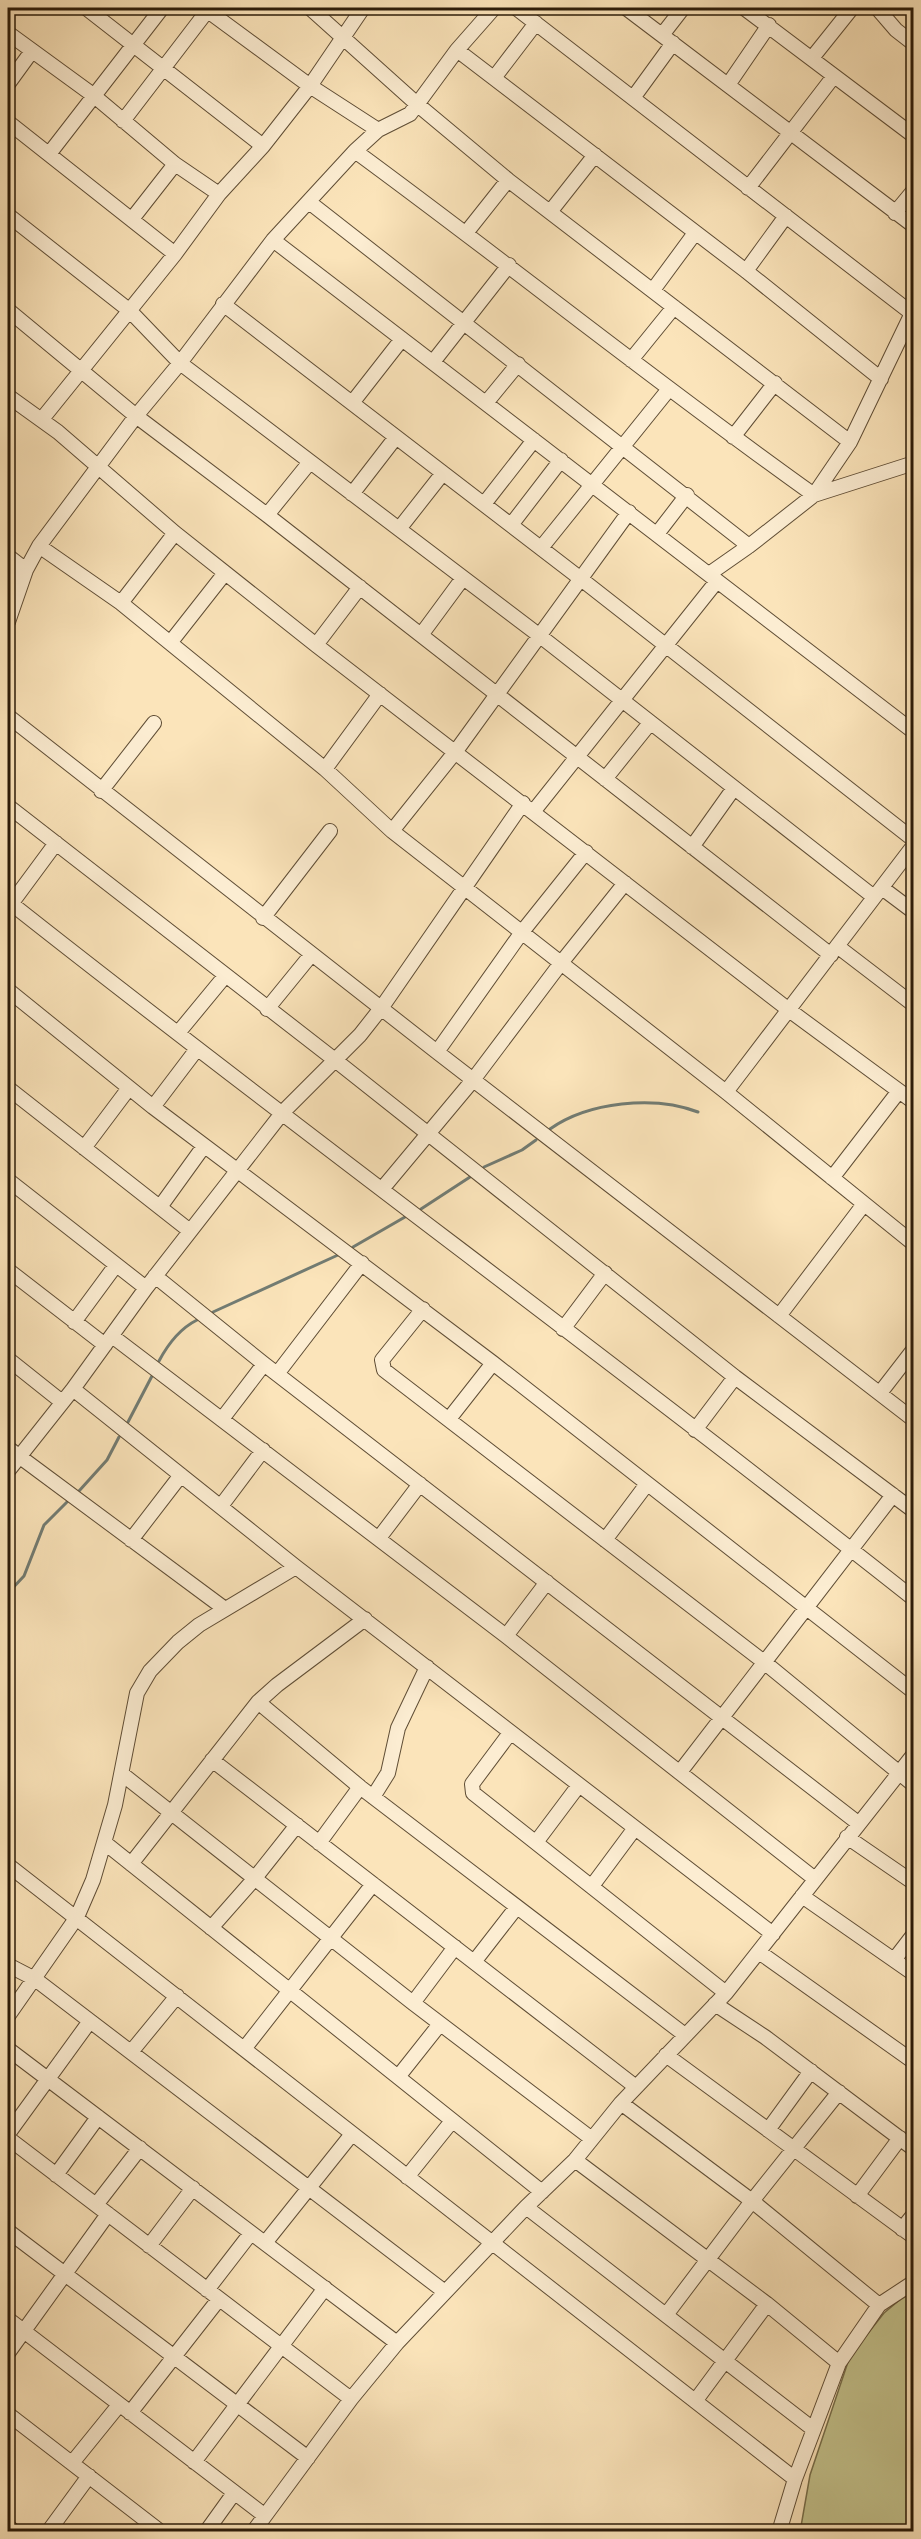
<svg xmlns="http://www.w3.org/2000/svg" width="921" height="2539" font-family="Cardo,serif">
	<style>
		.green { fill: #c3c28c; stroke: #776e4a; stroke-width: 1.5 }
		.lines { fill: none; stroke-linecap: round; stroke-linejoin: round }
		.stream { stroke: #727c73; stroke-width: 3 }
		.minor-casing { stroke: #5f4d35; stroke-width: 16 }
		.minor { stroke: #fcedd2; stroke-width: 14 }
	</style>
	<rect width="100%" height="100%" fill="#fbe4ba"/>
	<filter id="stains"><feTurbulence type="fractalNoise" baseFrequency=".00333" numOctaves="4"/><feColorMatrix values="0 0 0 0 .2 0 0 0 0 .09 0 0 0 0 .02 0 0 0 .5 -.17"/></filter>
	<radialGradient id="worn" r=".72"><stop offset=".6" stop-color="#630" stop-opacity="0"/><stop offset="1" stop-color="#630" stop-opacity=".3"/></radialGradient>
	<!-- green -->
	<path class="green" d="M913,2292V2531L800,2532L810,2475L850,2356L884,2313L902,2298Z"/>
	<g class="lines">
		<!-- stream -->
		<path class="stream" d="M550,1129C588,1102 654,1095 698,1112
			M484,1167L522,1150L536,1140
			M421,1209L470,1177
			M353,1247L405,1217
			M213,1312L338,1255
			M159,1361C168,1344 179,1329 197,1320
			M128,1422L152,1376
			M79,1491L107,1460L119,1437
			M8,1593L24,1576L44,1525L67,1502"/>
		<defs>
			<path id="minor" d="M86,8L263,146
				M204,8L310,86L378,130
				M310,8L418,105L508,180L850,442
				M516,8L914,315
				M626,8L914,226
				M744,8L914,136
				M877,8L896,30L914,44
				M8,33L93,95L175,164L219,194
				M662,35L683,8
				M457,50L746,271L881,379
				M812,58L852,8
				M494,78L536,23
				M8,84L32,51
				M728,85L769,25
				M633,98L673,43
				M123,121L208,10
				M8,122L175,254
				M355,151C509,264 658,384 814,495L914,463
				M49,154L162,8
				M748,188L834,76
				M309,202L749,546
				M550,212L595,155
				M895,213L914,190
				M8,215L130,311L180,363L540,636L874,897
				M132,219L175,164
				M466,233L508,180
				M273,240L914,732
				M746,271L786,216
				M653,290L695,233
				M223,304L581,579L914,840
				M8,310L136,416L267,515L831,955
				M631,360L674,307
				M433,362L509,265
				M8,396L58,432L175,533L316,645L789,1010L914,1102
				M352,403L402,339
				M486,403L518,364
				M42,419L175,254L219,194L263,146L310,86L363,8
				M733,437L775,383
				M352,494L396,437
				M484,504L534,440
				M267,515L310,462
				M511,525L561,460
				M399,529L443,473
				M657,534L687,495
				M39,546L121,603L325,769L392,831L726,1092L914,1244
				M541,548L669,389
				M8,556L26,570L8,580
				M709,574L749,546L814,495L850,442L914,309
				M121,603L175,533
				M8,622L26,570L39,546L136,416L180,363L273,240L355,151L378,130L410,114L457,50L494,8
				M421,635L463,578
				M170,643L225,573
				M316,645L360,587
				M8,716L437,1052L914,1420
				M325,769L380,694
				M605,779L650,723
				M101,791L154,723
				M8,806L335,1060L735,1377L914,1511
				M533,812L717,581
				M392,831L456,751L629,512
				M692,847L734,788
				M882,888L914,912
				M8,901C306,1137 615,1362 914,1599
				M8,908L56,843
				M263,918L330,831
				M837,946L914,1005
				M8,990L153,1107L493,1363L914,1692
				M267,1009L311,955
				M178,1033L225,976
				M437,1052L522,932L586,852
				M8,1088L190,1231
				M726,1092L914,845
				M153,1107L197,1049
				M84,1148L129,1088
				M832,1178L899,1091
				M8,1180L146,1288
				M382,1189L473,1080L561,963L625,883
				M160,1207L204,1146
				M8,1270L105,1345
				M155,1276L264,1364L858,1823
				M423,1309L382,1360L384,1370L764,1662L914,1785
				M779,1316L864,1204
				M74,1322L116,1265
				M563,1329L605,1273
				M112,1336L506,1636L815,1879
				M8,1359L62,1402
				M277,1374L362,1263
				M73,1389L296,1567L773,1934
				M880,1393L914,1349
				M222,1419L264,1364
				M449,1419L493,1363
				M695,1430L735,1377
				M8,1448L225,1609
				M8,1471L73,1389L146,1288L283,1112L360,1035L382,1007L523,803
				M221,1506L263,1450
				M379,1538L420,1484
				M131,1540L181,1475
				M605,1540L647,1484
				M506,1636L547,1582
				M258,1702L360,1787L685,2035
				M510,1733L472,1784L473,1793L726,1993
				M212,1760L636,2087
				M680,1772L893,1495
				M122,1774L413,2003L592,2139
				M373,1797L388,1773L398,1728L427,1667
				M847,1837L914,1883
				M537,1841L579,1785
				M105,1843L542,2192
				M319,1843L360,1787
				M131,1864L258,1702L277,1685L365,1619
				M8,1865L795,2479
				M592,1886L635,1828
				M802,1896L914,1974
				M211,1928L255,1878L297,1825
				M759,1952L914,2062
				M894,1960L914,1934
				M474,1962L516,1908
				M8,1965L35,1979L445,2292
				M413,2003L455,1947
				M715,2004L765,2037L914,2149
				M8,2016L77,1917L93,1880L115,1805L137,1693L150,1671L178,1642L199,1625L296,1567
				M8,2049L397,2343
				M244,2049L373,1884
				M131,2052L177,1996
				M666,2055L914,2237
				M398,2077L440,2024
				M621,2103L752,2201L879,2305
				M768,2130L811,2071
				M8,2134L90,2021
				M8,2138L351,2399
				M575,2160L767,2304L839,2363
				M56,2175L98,2117
				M407,2177L452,2121
				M857,2196L900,2138
				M96,2205L140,2148
				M526,2207L813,2429
				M902,2229L914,2214
				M8,2231L308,2458
				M265,2243L352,2134
				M149,2246L193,2188
				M207,2290L251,2233
				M666,2315L752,2201L839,2092
				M8,2319L264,2515
				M8,2353L108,2214
				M696,2400L767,2304
				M130,2413L219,2299
				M8,2414L161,2532
				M194,2462L325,2288
				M72,2463L119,2405
				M8,2526L14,2532
				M48,2532L89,2476
				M206,2532L234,2493
				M253,2532L351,2399L397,2343L526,2207L575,2160L621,2103L726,1993L914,1754
				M779,2532L795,2479L839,2363L879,2305L914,2282"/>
		</defs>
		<!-- minor casing -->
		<use href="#minor" class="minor-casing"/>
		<!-- minor -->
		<use href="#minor" class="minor"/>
	</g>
	<!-- margin -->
	<rect width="921" height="2539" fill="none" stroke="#fbe4ba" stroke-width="30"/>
	<rect x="9" y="9" width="903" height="2521" fill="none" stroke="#2b1b09" stroke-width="3"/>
	<rect x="15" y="15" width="891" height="2509" fill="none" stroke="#2b1b09" stroke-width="1.5"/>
	<rect width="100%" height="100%" filter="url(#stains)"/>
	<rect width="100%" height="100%" fill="url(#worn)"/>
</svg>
